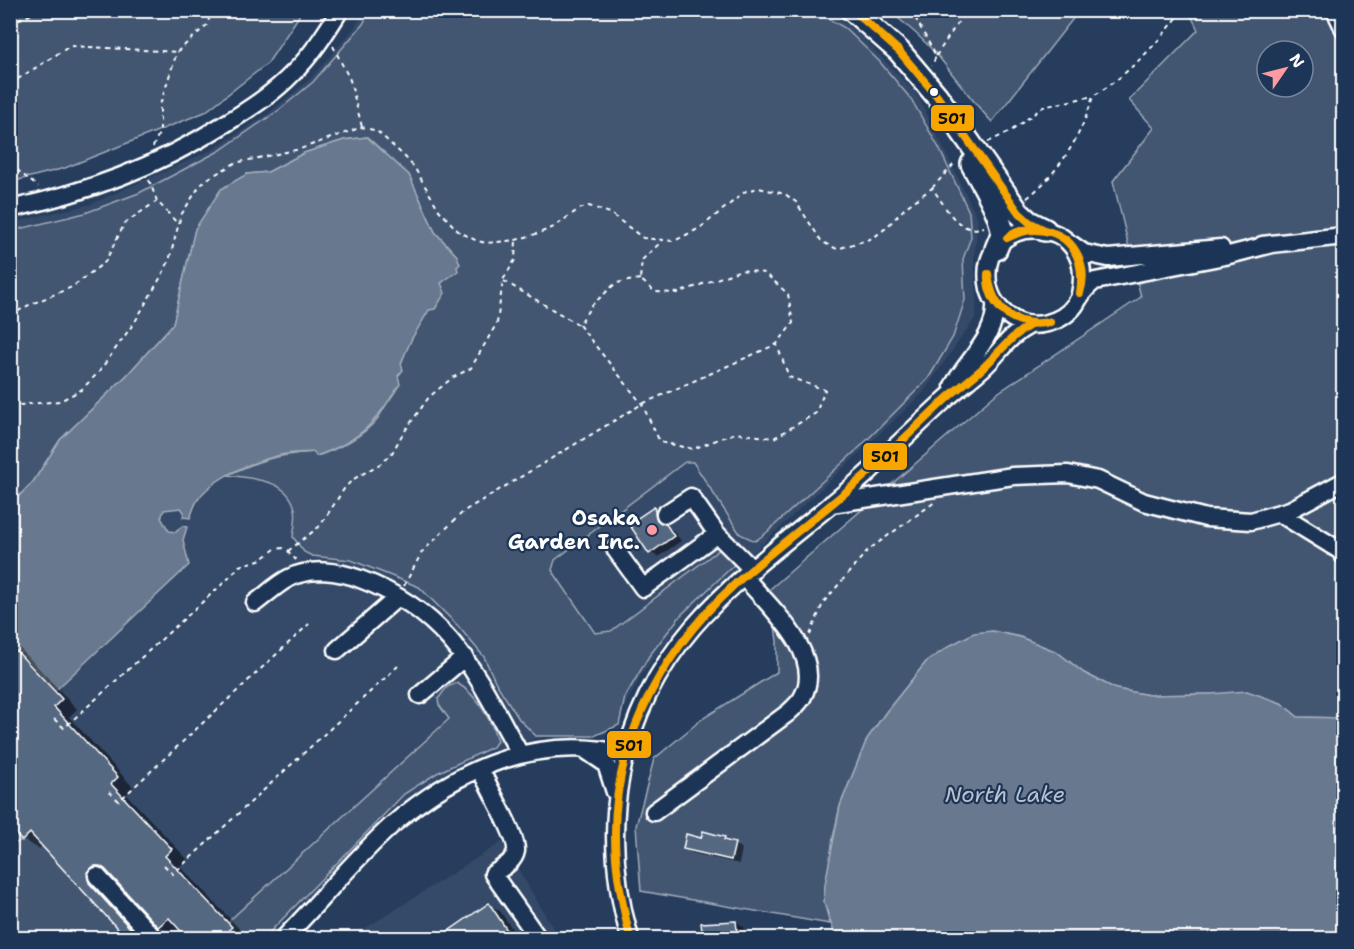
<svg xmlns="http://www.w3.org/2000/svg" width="1354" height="949" font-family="'Shantell Sans',sans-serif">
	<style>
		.built { fill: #344a68 }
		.green { fill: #425672; stroke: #a0aab8; stroke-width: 1.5; fill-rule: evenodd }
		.water { fill: #67788e; stroke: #a4aebb; stroke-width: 1.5 }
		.shadow { fill: #0007 }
		.building { fill: #556781; stroke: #fff; stroke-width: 1.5 }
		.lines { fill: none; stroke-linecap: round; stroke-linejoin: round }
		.minor-casing { stroke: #fff; stroke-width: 21 }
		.major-casing { stroke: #fff; stroke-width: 26 }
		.path { stroke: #fff; stroke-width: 2; stroke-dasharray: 4.5 4.5; stroke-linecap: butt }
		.minor { stroke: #1d3557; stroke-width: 16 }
		.major { stroke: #1d3557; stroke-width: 21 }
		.bus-1-casing { stroke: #1d3557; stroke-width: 12 }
		.bus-1 { stroke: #f7a600; stroke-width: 8 }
		.bus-dot { fill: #fff; stroke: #1d3557; stroke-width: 2 }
		.poi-dot { fill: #ff9aa2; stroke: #1d3557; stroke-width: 2 }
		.labels { text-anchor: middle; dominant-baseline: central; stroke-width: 4.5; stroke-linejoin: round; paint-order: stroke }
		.poi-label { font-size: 21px; font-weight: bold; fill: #fff; stroke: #1d3557; text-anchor: end }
		.water-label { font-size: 22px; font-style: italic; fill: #bbc2cc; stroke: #1d3557 }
		.line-badge { stroke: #1d3557; stroke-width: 2 }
		.pale-badge-label { font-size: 16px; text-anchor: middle; font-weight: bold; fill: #111 }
	</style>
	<rect width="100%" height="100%" fill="#263d5e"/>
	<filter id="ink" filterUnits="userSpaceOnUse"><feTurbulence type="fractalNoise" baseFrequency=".0167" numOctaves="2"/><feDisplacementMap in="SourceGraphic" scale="12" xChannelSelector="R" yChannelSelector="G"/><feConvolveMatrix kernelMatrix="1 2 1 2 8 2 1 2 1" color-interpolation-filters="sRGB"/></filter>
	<g filter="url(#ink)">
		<!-- built -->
		<path class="built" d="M365,11H826L857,31L918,96L978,219L974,259L977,297L976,317L922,394L687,615L642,674L610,734L564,732L495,749L451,769L396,806L267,938H11L10,223L91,204L212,150L268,114L310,79L353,30Z
			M502,842L559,938H350Z"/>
		<!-- green -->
		<path class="green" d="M11,10H300V11L299,16L268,63L205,112L65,168L11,182Z
			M370,11H815L845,28L879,61L911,99L939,148L969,212L971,237L963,259L965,300L953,337L928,379L861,446L765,534L755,541L740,534L693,462H685L555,560L552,570L595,633L611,631L720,549L734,565L681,615L649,656L625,697L619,725L594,736H536L519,719L496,683L484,657L458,626L419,587L351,560L312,556L304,552L293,537C294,529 297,517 295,509C288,479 253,479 228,475C261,459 279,455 314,452L317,456C338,449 364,436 378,418C394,396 399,361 412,338C421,320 430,309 438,289C444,274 456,281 457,256L435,232L409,175L367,137L344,140L304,153L268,172L247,174L195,229L173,324L127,375L60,440L33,482L11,504V231L85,213L139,193L219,151L279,110L313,82L363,24Z
			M889,11H1079L992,122C972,101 956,78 938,56C923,39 906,24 889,11Z
			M1189,11H1343V718L1298,717L1281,703L1211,694L1149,695L1116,689L1084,673L1057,652L1020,637L992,631L926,662L886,712L867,739L840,806L833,838L824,902L830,924L641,891L636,826L654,759L702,719L777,672V641L770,589L996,394L1141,297L1113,181L1154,128L1129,100L1198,30ZM1267,51H1303V87H1267Z
			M457,683C476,694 492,720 497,741L493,747L437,773L404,794L264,938H222L231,919L449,719L439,705L438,699L447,687Z
			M30,833L127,938H11L10,839L17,843Z"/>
		<!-- water -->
		<path class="water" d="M367,137L409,175L435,232L457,256L460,264L457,267L458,271L441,283L445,293L435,309L429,310L412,338L401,363L403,370L398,376L400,384C376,422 361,441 316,456L314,452C302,453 288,452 277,456C252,462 211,478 197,501C194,506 192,513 190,518L183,517L184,512L181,508L164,510L161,518L169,531L176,532L182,526L187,527L183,540L189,565L56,690L11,641V504L33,482L60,440L127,375L173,324L195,229L221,189L247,174L268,172L304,153L344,140Z
			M992,631L1020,637L1057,652L1084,673L1116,689L1149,695L1211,694L1247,691L1281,703L1298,717L1343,718L1344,930L1336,938H836L824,902L825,884L840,806L867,739L886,712L926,662L951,645L974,633Z"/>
		<!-- shadow -->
		<path class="shadow" d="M654,508L662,513L664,525L674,531L681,541L658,557L650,552Z
			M10,638L77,709L69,717L133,787L126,794L187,859L180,866L247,937L246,938H190L182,930L176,935L159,926L112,875L107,877L146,938H130L43,845L39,849L23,840L10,827Z
			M704,833L725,838L742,849L739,864L692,853L684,848L702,840Z
			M489,905L500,911L518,938H439Z
			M736,922L744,927L745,938H704Z"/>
		<!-- building -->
		<path class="building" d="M654,507L657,520L666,524L674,536L649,554L629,524Z
			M10,644L62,699L54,707L118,777L111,784L172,849L165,856L232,927L219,939H188L169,918L158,927L105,869L100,866H94L87,872L89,883L140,939H127L30,833L22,841L10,829Z
			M703,831L725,837L724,840L735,843L731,860L683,849L686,834L701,838Z
			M489,903L513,939H437Z
			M736,921L738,939H703L701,923Z"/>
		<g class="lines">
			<defs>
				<path id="minor" d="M1335,10L1344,29
					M10,209C88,192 156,167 223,125C248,110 273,94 293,73C312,55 326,32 340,10
					M1071,244L1084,253L1108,258L1221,248
					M1262,245L1344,236
					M1080,294C1099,210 978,210 988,283C990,299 1000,311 1013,319C1033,331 1062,323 1075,305C1081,295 1085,288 1095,281L1225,256L1272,244
					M953,386C968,359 997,336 995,303
					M831,504L1013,476L1068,474L1098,480L1144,502L1206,518L1251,521L1290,510L1344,481
					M1279,513L1339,550L1344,556
					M665,514L691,497L717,534L753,570
					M615,549L643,588L717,534
					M255,603C266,595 277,584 289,578C310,567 339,571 360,579C452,613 476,675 520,754
					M337,650L398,597
					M420,695L465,657
					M584,749L606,764L615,792
					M480,769C487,784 518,838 516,851C514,862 502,868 493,874L538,938
					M654,812L788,713C793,708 800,703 803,696C825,655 769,606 744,577
					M97,876L154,938
					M284,938C320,902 353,860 391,826C457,768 537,734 625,754
					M630,938C598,828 617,716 693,627C744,568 812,524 870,471C895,447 920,423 946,399C958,388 972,378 984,367C1002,350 1007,337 1030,325"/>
				<path id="major" d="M852,10L899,51L937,96L1019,213L1029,222L1045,230
					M972,164C981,182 1000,211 1002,231C1002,237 998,243 996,249"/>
			</defs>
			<!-- minor casing -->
			<use href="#minor" class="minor-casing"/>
			<!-- major casing -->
			<use href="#major" class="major-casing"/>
			<!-- path -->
			<path class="path" d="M911,10L936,56L932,66
				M10,23L42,10
				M333,46L350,80L362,127
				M936,56L966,10
				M10,84L70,46L177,52
				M988,142L1011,131L1043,107L1093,96
				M153,147L160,131V105L177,52L207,25L212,10
				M10,164L38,187
				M149,180L157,201L178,224
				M932,188L956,162
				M1027,198C1059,173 1082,135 1093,96C1126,77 1160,41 1183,10
				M640,279L616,283L591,306L579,325L642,404L660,442L693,449L735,433L774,438L816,413L825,390L789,377L777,345
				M504,281L579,325
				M10,316L27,306L72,287L105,262L125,223L157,201
				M10,406L60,401L81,390L99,372L136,320L162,275L169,261L181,215L199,187L207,179L235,163L300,149L362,127L377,131L405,157L414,167L439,210L458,231L477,241L487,243L516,240L539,233L554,227L579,209L589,206L610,213L643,238L674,241L700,228L746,191L759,188L785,194L796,202L822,242L837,249L873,238L886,228L906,207L932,188C946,206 957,236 984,227
				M288,551L320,526L344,489L352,480L380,464L392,453L402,435L429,397L452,378L471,368L497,323L503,280L515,260L516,240
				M404,586L422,552L464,511L642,404L777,344L793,323L788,294L765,273L741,270L678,293L655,292L640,279L642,260L662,241
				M810,635L823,603L868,550L935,502
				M54,719L64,728L230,577L239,566L262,559L275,549L283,548L288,551L296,560
				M109,792L119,801L309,624
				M164,865L173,874L398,666"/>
			<!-- minor -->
			<use href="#minor" class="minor"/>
			<!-- major -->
			<use href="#major" class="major"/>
			<defs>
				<path id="bus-1" d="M853,10L899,51L937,96L1019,213L1029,222L1045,230
					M1050,232C1077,239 1088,268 1080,293
					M1050,232C1078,241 1084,267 1080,293
					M1007,238C1019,228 1036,227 1050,232
					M1007,238C1023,230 1033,228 1050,232
					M988,274C992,310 1014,328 1050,322
					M988,274C986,308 1018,330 1050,322
					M630,938C624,911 618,885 616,858C607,752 658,655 734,585C778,545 826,511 870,471C895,448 920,423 945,400C958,388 971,379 983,368C999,353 1011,336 1030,325"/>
			</defs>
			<!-- bus-1 casing -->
			<use href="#bus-1" class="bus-1-casing"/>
			<!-- bus-1 -->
			<use href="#bus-1" class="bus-1"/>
		</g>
	</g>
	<!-- markers -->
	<circle class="bus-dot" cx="934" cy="92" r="5"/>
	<circle class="poi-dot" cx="652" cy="530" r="6"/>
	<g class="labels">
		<!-- poi labels -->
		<g class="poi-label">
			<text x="640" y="518">Osaka<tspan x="640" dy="24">Garden Inc.</tspan></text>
		</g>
		<!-- water labels -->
		<g class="water-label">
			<text x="1005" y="794">North Lake</text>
		</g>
	</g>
	<g class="line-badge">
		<rect x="930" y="104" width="45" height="28" rx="6" fill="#f7a600"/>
		<rect x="862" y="442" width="46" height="29" rx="6" fill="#f7a600"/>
		<rect x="606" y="730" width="46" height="29" rx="6" fill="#f7a600"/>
	</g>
	<g class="pale-badge-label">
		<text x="952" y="124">501</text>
		<text x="885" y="462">501</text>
		<text x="629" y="751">501</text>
	</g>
	<!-- margin -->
	<rect width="1354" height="949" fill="none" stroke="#1d3557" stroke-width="36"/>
	<rect x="18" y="18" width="1318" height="913" fill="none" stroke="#fff" stroke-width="2" filter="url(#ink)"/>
	<!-- north arrow -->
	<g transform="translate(1285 69) rotate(55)"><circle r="28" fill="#1d3557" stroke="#77869a" stroke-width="1.5"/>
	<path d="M0-4.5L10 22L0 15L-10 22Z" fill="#ff9aa2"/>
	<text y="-9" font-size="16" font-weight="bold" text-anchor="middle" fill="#ffffff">N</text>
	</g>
</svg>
